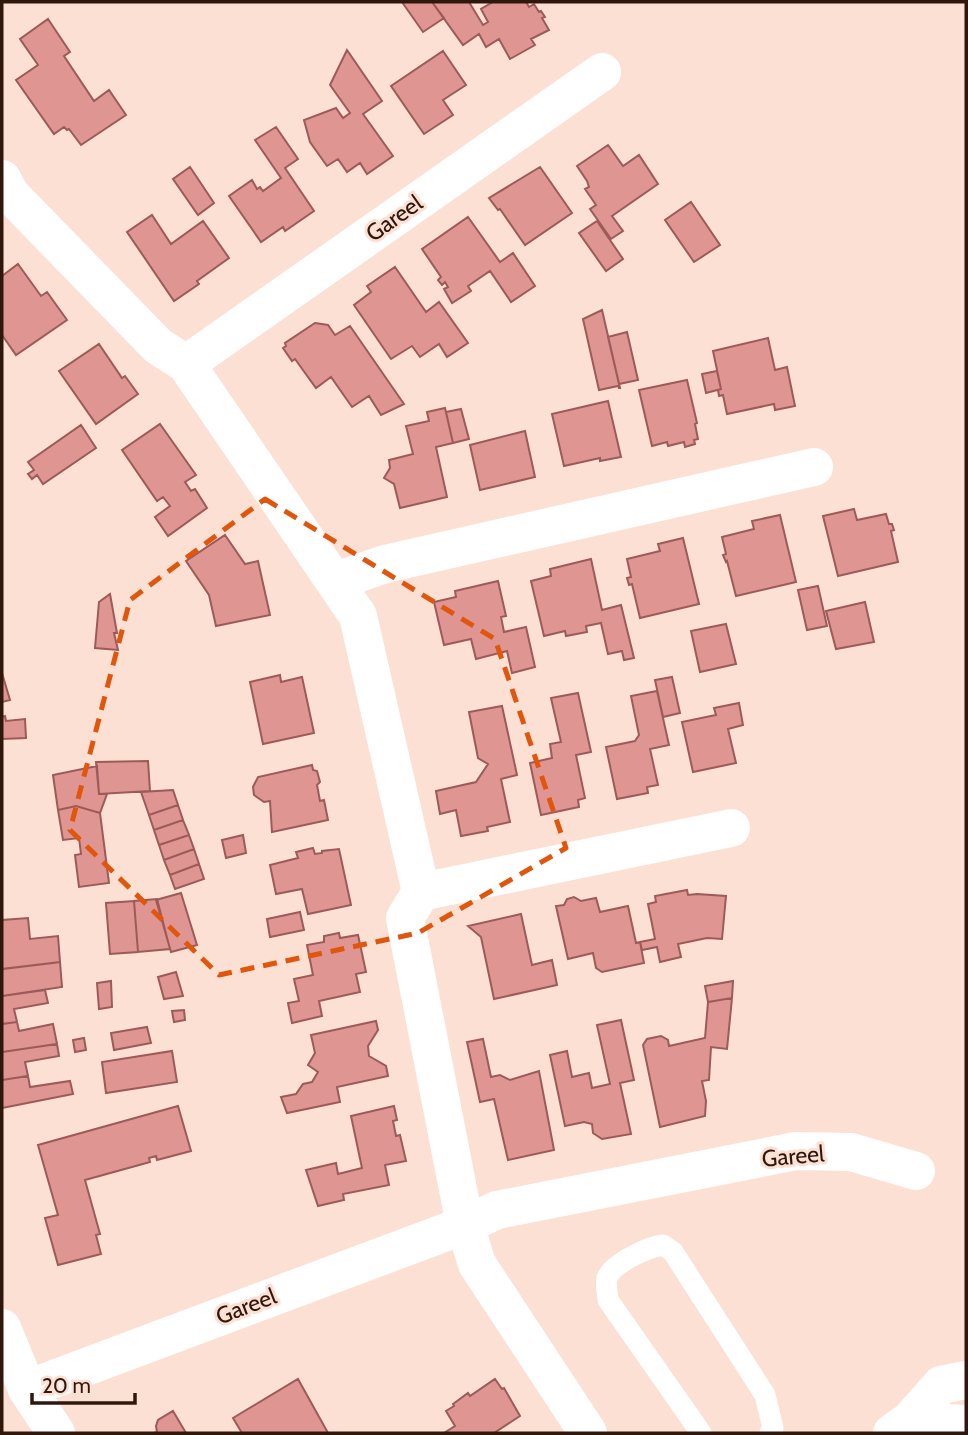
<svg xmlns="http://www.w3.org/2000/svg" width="968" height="1435" font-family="Cabin,sans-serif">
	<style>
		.building { fill: #df9692; stroke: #9d5a58; stroke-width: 2 }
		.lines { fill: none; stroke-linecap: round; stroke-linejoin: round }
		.service { stroke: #fff; stroke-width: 21 }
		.minor { stroke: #fff; stroke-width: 38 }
		.tertiary { stroke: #fff; stroke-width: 38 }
		.marked { fill: none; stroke: #df560c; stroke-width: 5; stroke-dasharray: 14 9; stroke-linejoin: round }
		.labels { text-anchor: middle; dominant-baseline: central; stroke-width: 6; stroke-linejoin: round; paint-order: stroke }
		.street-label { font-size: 23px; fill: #30170c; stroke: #fde0d4 }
	</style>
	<rect width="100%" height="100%" fill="#fde0d4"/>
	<!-- building -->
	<path class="building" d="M402,2H432L444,18L423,32Z
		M432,2H469L483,25L488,22L481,9L493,2H526L529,7L534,4L539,12L541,11L545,17L542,18L549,30L531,39L535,45L510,59L499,39L486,47L479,34L463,45Z
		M48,19L70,52L64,56L94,101L109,90L126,115L81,145L69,129L67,130L64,127L54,134L16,80L38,65L20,39Z
		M347,50L382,101L363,114L393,156L367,174L360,163L347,172L338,159L327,166L310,142L304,120L336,108L343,118L350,113L330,85Z
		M443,51L466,85L443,100L453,115L424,134L391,86Z
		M276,127L298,159L285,168L314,211L285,231L283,227L261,242L229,196L252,180L257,189L260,187L263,191L281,178L255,140Z
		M608,145L623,166L639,155L658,184L612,216L623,231L611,239L590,209L596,205L585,189L589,187L587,181L577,166Z
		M190,167L214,203L198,215L173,179Z
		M540,167L572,213L525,245L500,209L498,210L489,198Z
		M691,202L720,245L694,262L665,220Z
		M152,215L171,244L203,221L229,258L197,281L199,284L174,301L127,232Z
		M468,217L500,262L513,253L535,286L511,302L490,271L468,286L471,291L452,303L444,289L448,287L445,282L442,285L438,280L441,277L422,249Z
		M597,221L623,259L606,271L579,233Z
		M18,264L41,296L47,292L67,320L16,355L2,335V276Z
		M395,267L426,312L439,302L468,343L447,357L439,344L420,357L412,346L391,359L354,305L371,292L367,286Z
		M602,310L620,388H619L618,386L599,390L583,319Z
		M315,323L328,325L335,335L350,326L404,404L381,415L369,396L352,407L331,377L316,388L295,359L292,361L283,348L286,346L285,343Z
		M627,332L638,380L619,384L608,337Z
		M768,338L775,370L787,367L795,406L775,410L774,404L727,414L723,395L719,396L718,390L721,389L713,351Z
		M99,344L122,378L125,376L138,394L96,424L59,371Z
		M717,371L721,389L706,393L702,374Z
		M687,380L697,423L695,424L698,439L694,440L695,444L685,447L684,442L668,446L667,442L652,446L639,390Z
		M608,401L621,457L600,461V458L564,466L552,414Z
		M445,408L453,443L436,447L447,497L400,508L394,484L384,478L390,468L389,460L413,454L406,426L429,421L427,412Z
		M461,409L469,439L453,443L446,412Z
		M160,424L196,475L185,482L191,491L195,489L207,508L168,536L155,517L170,506L163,497L157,501L122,450Z
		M81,425L96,448L43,484L37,475L32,479L28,474L34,470L28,462Z
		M525,431L535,477L480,490L470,445Z
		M854,509L857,520L886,514L889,524H892L894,530L891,531L898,562L838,576L823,516Z
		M780,515L796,582L736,596L727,561L726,562L723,555L726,554L722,537L754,529L752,521Z
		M225,535L245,564L258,561L270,615L216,626L209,595L186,561Z
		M683,538L699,604L640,618L632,584L629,585L627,578L631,577L627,559L660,551L658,544Z
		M591,559L602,610L621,605L634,658L624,660L622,651L608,654L601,623L586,626L587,632L566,636L565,631L544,636L531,581L551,576L550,569Z
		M498,581L506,616L501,617L504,632L526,627L535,667L512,673L507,651L476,659L471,639L444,645L434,602L456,597L455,591Z
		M818,586L827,626L807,630L798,590Z
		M110,594L117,633H114L118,650L95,648L99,602Z
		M865,602L874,642L836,649L826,611Z
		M726,624L736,664L700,672L691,631Z
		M2,673L10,700L2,702Z
		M280,675L281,682L302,677L314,733L263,744L250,682Z
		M672,677L680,713L663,717L655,680Z
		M657,691L669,745L650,749L658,785L647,787L648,793L617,799L606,747L635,741L639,735L631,696Z
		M578,693L591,752L576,755L585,798L578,800L579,807L541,815L530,763L552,758L550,744L561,742L551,698Z
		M739,703L743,725L728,729L736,763L693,772L682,722L716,715L714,708Z
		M502,706L517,775L501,779L510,822L487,827L488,831L461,836L456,810L440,814L436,791L476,782L488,764L478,758L469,712Z
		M5,716L6,721L25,719L26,738L2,739V717Z
		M148,761L150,791L99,794L96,762Z
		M312,765L313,770L317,771L320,782L317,785L320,801L324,800L328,820L272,832L270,801L264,802L254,795L253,787L258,777Z
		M97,766L99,794H107L100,813L76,806L58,810L53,775Z
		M173,790L178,805L149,815L141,792Z
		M178,805L183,820L154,830L149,815Z
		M76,806L100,813L109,883L79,887L75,855L81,854L79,838L63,840L58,810Z
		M183,820L189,835L159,845L154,830Z
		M189,835L194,849L164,860L159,845Z
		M243,835L246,853L226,858L222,840Z
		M313,848L315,854L322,853V851L339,849L351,905L308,914L302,889L276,894L270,865L298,858L296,852Z
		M194,849L199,864L170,875L164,860Z
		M199,864L204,879L175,889L170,875Z
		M687,890L688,895L697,894L726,896L722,939L707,938L678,944L681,957L660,962L657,947L642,950L640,942L655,939L648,904L656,902L655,896Z
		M181,893L197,945L171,952L156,900Z
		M574,897L581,901L596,898L600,912L628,906L636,943L640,942L644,963L602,972L596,968L593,953L568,959L556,906L564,905L567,899Z
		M157,899L170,949L138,952L134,901Z
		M134,901L138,952L110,954L106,903Z
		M300,912L304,930L270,937L267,919Z
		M521,914L532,965L552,960L557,985L494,999L481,937L468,926Z
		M28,918L30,939L58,936L60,962L2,969V920Z
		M339,933L340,938L358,935L366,972L356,974L360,992L319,1001L322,1016L292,1023L288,1003L299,1001L294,979L313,975L307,945L324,942V936Z
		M60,962L62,987L2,996V969Z
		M176,972L183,996L164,999L158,977Z
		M111,981L112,1007L99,1009L97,983Z
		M733,981L732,998L708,1002L705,986Z
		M45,990L48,1003L14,1009L17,1022L2,1024V996Z
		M732,998L727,1049L711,1047L709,1080L702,1081L706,1101L705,1116L660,1127L643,1045L647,1039L661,1036L668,1040L669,1046L705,1038L708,1002Z
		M184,1010L185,1020L174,1022L172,1011Z
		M621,1020L634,1080L620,1083L631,1134L602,1139L593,1133L592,1124L584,1122L565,1126L550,1055L567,1051L572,1077L589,1073L592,1088L610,1084L597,1025Z
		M376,1021L378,1030L368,1046L369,1056L386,1066L388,1076L337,1087L340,1102L287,1113L281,1097L296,1094L303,1084L312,1082L318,1072L308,1065L315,1053L311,1035Z
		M17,1022L19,1031L53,1024L57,1044L2,1052V1024Z
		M147,1027L151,1043L114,1050L111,1033Z
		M84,1038L86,1050L75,1052L73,1040Z
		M483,1039L491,1077L500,1075L510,1080L539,1071L554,1150L508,1160L494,1099L480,1102L467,1042Z
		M57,1044L59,1056L25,1062L28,1076L2,1080V1052Z
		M172,1051L177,1082L106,1093L102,1062Z
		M28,1076L30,1087L70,1081L73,1094L2,1108V1080Z
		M178,1106L191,1151L157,1160L156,1156L149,1158L150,1162L85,1180L100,1234L96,1235L101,1254L58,1265L45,1218L58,1215L38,1145Z
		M394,1106L397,1120L393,1121L396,1136L400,1135L406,1161L385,1165L389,1185L343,1194L344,1200L318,1206L306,1170L336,1163L338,1174L362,1168L351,1116Z
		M298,1379L328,1433H242L233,1418Z
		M495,1379L502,1389L504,1388L520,1416L494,1433H444L455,1426L446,1411L454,1406L453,1404L468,1393L470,1396Z
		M173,1411L186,1433H154L157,1432L156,1426L158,1420Z"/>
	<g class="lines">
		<!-- service -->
		<path class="service" d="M701,1433L608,1300C608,1294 605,1285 607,1278C613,1263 648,1247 663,1245L673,1252L765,1395L773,1428L770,1433"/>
		<!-- minor -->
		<path class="minor" d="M2,179L10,194L158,346L186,364L358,616L421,892L405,918L465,1225L477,1264L588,1433
			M186,364L602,72
			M336,581L385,564L814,467
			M421,892L731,828
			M27,1389L465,1225L497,1210L796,1151L851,1152L916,1171"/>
		<!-- tertiary -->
		<path class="tertiary" d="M2,1328L27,1389L56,1433
			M909,1421L966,1424
			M892,1433L909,1421L941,1385L966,1380"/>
	</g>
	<!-- marked area -->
	<path class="marked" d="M265,499L495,639L566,848L418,933L219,975L70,830L130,600Z"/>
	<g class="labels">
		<!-- street labels -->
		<g class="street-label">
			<text transform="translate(394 218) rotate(-35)">Gareel</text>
			<text transform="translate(793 1156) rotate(-5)">Gareel</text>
			<text transform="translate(246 1306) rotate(-21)">Gareel</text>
		</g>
	</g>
	<!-- border -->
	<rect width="968" height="1435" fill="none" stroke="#30170c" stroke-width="7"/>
	<!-- scale -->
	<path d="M32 1393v10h103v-10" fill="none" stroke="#30170c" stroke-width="3.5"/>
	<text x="42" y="1393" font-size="21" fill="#30170c" stroke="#fde0d4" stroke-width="5" paint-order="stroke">20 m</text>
</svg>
